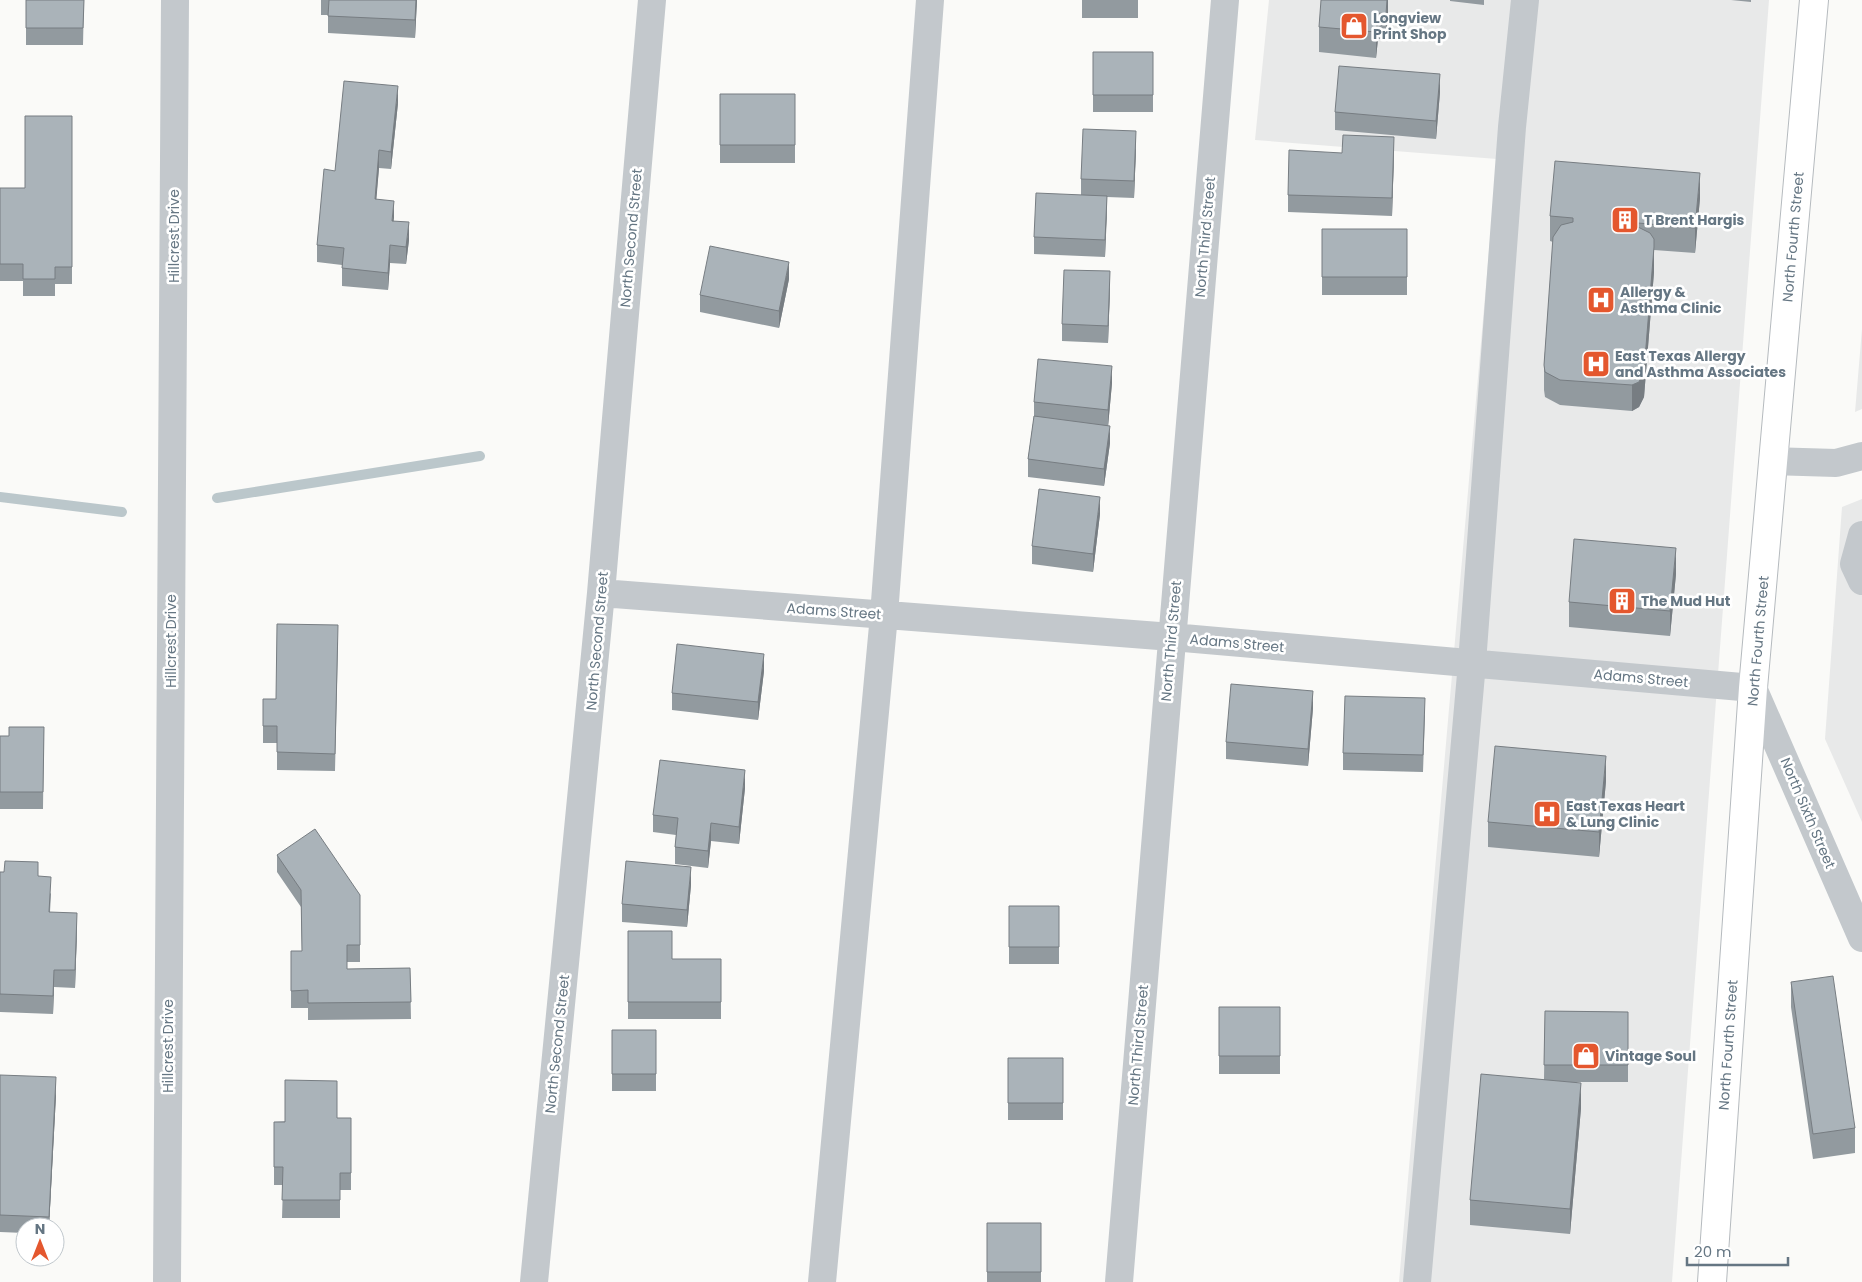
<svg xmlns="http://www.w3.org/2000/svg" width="1862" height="1282" font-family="Poppins,sans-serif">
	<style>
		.built { fill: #e8e9e9 }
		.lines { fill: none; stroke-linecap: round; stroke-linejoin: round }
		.stream { stroke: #bbc7cb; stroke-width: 10 }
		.major-casing { stroke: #b5babe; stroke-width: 30 }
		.minor { stroke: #c3c8cc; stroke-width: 28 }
		.major { stroke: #fff; stroke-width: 28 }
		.wall { fill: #929a9f }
		.shaded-wall { fill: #777d82 }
		.building { fill: #aab3b9; stroke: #777d82 }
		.labels { text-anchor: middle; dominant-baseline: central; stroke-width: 5; stroke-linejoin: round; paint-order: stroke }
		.poi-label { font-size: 14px; font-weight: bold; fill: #657683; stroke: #fff; text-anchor: start }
		.street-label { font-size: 14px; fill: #657683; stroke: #fff }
	</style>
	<rect width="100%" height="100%" fill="#fafaf8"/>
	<!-- built -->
	<path class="built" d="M1269,0H1769L1672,1282H1399L1497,159L1255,140Z
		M1862,329V409L1855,412Z
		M1862,499V822L1825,739L1842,507Z"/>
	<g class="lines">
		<!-- stream -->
		<path class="stream" d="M0,497L122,512
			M217,498L480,456"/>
		<defs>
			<path id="major" d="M1712,1282L1753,688L1814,0"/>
		</defs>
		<!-- major casing -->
		<use href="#major" class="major-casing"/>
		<!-- minor -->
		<path class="minor" d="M1773,461L1836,463L1862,456
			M1862,535L1854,564L1862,581
			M601,593L1172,637L1753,688L1862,938
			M167,1282L175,0
			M534,1282L601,593L652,0
			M822,1282L884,615L930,0
			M1119,1282L1225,0
			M1417,1282L1472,663L1512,127L1525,0"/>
		<!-- major -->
		<use href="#major" class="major"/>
	</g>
	<!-- wall -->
	<path class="wall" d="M1,0H84L83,45H26V0Z
		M321,0H417L415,38L328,33V15H321Z
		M1082,0H1138V18H1082Z
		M1388,0V13L1386,39H1378L1376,58L1319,52V27Z
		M1450,0H1484V5L1450,1Z
		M1731,0H1751V2Z
		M1093,52H1153V112H1093Z
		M1440,92L1436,139L1335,130V112Z
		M720,94H795V163H720Z
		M398,103L391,169L379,168L376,199L409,240L406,264L390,263L388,290L342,286V265L317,262V245L335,171Z
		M72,116V284H55V296H23V281H0V188H25Z
		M1136,149L1134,198L1107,197L1105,257L1034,254V237L1081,195V179Z
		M1394,154L1392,216L1288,212V195Z
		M1700,198L1695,253L1654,250V272L1644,397L1639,407L1632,411L1560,405L1545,397L1544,390V365L1553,242L1550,241V216Z
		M1322,229H1407V295H1322Z
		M789,279L779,328L700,312V295Z
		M1110,288L1108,343L1062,341V324Z
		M1112,383L1108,426L1110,443L1104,486L1028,477V459L1034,416V402Z
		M1100,514L1093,572L1032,564V546Z
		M1676,574L1670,636L1569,627V602Z
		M338,642L335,771L277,770V743H263V726L276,699Z
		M764,671L758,720L672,710V693Z
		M1313,708L1308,766L1226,759V742Z
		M1425,715L1423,772L1343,770V753Z
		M44,727L43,809H0V736H9Z
		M1606,781L1599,857L1488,847V822Z
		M745,788L739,844L711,841L708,868L675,864V847L676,835L653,832V815Z
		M277,855L360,895V962H347V969L410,968L411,1019L308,1020V1008H291V951H302L301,907L277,872Z
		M0,872L38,876L51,894L50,912L77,930L75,988L54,987L53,1014L0,1012Z
		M691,885L687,927L622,922V904Z
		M1009,906H1059V964H1009Z
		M628,931L672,959H721V1019H628Z
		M1791,982L1855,1128V1153L1813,1159L1791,1007Z
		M1219,1007H1280V1074H1219Z
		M1545,1011L1628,1012V1082H1577L1581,1108L1570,1234L1470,1225V1200L1544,1080Z
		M612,1030H656V1091H612Z
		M1008,1058H1063V1120H1008Z
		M0,1075L56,1095L49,1227H25V1233L0,1232Z
		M337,1118H351V1190H340V1218H282L283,1185H274V1122Z
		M987,1223H1041V1282H987Z"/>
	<!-- shaded-wall -->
	<path class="shaded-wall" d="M416,0H417L415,38V20Z
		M1387,0H1388V13L1386,39V14Z
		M1378,13V39L1376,58V32Z
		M1440,74V92L1436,139V121Z
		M398,86V103L391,169V152Z
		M1136,131V149L1134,198V181Z
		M1394,137V154L1392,216V198Z
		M379,150V168L375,216V199Z
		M1700,173V198L1695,253V228Z
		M1107,196V213L1105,257V240Z
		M394,201V218L392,238V221Z
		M409,222V240L406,264V247Z
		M390,245V263L388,290V273Z
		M1654,247V272L1644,397L1639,407L1632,411V385Z
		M789,262V279L779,328V311Z
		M1110,271V288L1108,343V326Z
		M1112,366V383L1108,427V410Z
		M1110,426V443L1104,486V469Z
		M1100,497V514L1093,572V554Z
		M1676,548V574L1670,636V611Z
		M764,654V671L758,720V702Z
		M1313,691V708L1308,766V749Z
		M1606,756V781L1599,857V832Z
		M745,770V788L739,844V827Z
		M711,823V841L708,868V851Z
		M691,867V885L687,927V910Z
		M77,913V930L75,988V970Z
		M54,970V987L53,1014V996Z
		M56,1077V1095L49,1227V1217Z
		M1581,1083V1108L1570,1234V1209Z"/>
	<!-- building -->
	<path class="building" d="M26,0H84L83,28H26Z
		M329,0H416L415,20L328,16Z
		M1321,0H1387L1386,14L1378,13L1376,32L1319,27Z
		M1093,52H1153V95H1093Z
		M1339,66L1440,74L1436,121L1335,112Z
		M344,81L398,86L391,152L379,150L375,199L394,201L392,221L409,222L406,247L390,245L388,273L342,268L344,248L317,245L324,169L335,171Z
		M720,94H795V145H720Z
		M25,116H72V267H55V279H23V264H0V188H25Z
		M1083,129L1136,131L1134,181L1081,179Z
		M1343,135L1394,137L1392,198L1288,195L1289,150L1342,153Z
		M1555,161L1700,173L1695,228L1638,223V227L1650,233L1654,239V247L1644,371L1639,382L1632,385L1560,380L1545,372L1544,365L1553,237L1561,225L1573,222V218L1550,216Z
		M1036,193L1107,196L1105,240L1034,237Z
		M1322,229H1407V277H1322Z
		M710,246L789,262L779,311L700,295Z
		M1064,270L1110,271L1108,326L1062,324Z
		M1038,359L1112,366L1108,410L1034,402Z
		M1034,416L1110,426L1104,469L1028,459Z
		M1039,489L1100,497L1093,554L1032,546Z
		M1574,539L1676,548L1670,611L1569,602Z
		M277,624L338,625L335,754L277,752V726H263V699H276Z
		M677,644L764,654L758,702L672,693Z
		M1231,684L1313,691L1308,749L1226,742Z
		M1345,696L1425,698L1423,755L1343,753Z
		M9,727H44L43,792H0V736H9Z
		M1495,746L1606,756L1599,832L1488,822Z
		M660,760L745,770L739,827L711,823L708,851L675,847L678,818L653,815Z
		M315,829L360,895V945H347V969L410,968L411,1002L308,1003V990L291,991V951H302L301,890L277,855Z
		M5,861L38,862V876L51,877L49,912L77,913L75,970H54L53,996L0,994V872H4Z
		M626,861L691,867L687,910L622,904Z
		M1009,906H1059V947H1009Z
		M628,931H672V959H721V1002H628Z
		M1833,976L1855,1128L1813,1134L1791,982Z
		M1219,1007H1280V1056H1219Z
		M1545,1011L1628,1012V1065H1544Z
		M612,1030H656V1074H612Z
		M1008,1058H1063V1103H1008Z
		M1481,1074L1581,1083L1570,1209L1470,1200Z
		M0,1075L56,1077L49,1217L0,1215Z
		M285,1080L337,1081V1118H351V1173H340V1200H282L283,1167H274V1122H285Z
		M987,1223H1041V1272H987Z"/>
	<!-- icons -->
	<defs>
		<symbol id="shop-square" viewBox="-11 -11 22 22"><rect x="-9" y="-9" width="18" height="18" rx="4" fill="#e4572e" stroke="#fff"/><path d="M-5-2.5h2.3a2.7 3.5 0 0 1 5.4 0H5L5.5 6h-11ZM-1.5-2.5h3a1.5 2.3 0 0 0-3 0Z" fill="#fff"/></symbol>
		<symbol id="building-square" viewBox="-11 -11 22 22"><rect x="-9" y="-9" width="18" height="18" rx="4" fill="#e4572e" stroke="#fff"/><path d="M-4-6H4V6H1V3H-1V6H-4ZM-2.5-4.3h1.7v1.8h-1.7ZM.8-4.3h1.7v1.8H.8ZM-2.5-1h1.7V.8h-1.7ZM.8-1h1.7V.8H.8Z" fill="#fff"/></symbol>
		<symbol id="hospital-square" viewBox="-11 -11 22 22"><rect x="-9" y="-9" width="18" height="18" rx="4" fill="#e4572e" stroke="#fff"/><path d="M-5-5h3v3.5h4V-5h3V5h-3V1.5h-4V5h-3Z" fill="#fff"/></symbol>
	</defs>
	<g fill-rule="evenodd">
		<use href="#shop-square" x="1338" y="10" width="32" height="32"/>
		<use href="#building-square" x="1609" y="204" width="32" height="32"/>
		<use href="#hospital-square" x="1585" y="284" width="32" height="32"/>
		<use href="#hospital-square" x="1580" y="348" width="32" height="32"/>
		<use href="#building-square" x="1606" y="585" width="32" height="32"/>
		<use href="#hospital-square" x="1531" y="798" width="32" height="32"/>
		<use href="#shop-square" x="1570" y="1040" width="32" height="32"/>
	</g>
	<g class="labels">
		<!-- poi labels -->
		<g class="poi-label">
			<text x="1373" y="18">Longview<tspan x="1373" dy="16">Print Shop</tspan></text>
			<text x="1644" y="220">T Brent Hargis</text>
			<text x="1620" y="292">Allergy &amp;<tspan x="1620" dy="16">Asthma Clinic</tspan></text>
			<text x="1615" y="356">East Texas Allergy<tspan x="1615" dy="16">and Asthma Associates</tspan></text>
			<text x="1641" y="601">The Mud Hut</text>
			<text x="1566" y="806">East Texas Heart<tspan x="1566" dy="16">&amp; Lung Clinic</tspan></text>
			<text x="1605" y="1056">Vintage Soul</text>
		</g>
		<!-- street labels -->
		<g class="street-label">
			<text transform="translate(174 236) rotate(-90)">Hillcrest Drive</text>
			<text transform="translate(1205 237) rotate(-85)">North Third Street</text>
			<text transform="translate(1793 237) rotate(-85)">North Fourth Street</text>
			<text transform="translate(631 238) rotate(-85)">North Second Street</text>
			<text transform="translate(834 611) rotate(4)">Adams Street</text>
			<text transform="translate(171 641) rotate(-90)">Hillcrest Drive</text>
			<text transform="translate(597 641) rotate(-85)">North Second Street</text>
			<text transform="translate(1171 641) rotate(-85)">North Third Street</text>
			<text transform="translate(1758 641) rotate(-85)">North Fourth Street</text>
			<text transform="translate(1237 643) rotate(5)">Adams Street</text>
			<text transform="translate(1641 678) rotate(5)">Adams Street</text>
			<text transform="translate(1808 813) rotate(67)">North Sixth Street</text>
			<text transform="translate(557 1044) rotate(-84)">North Second Street</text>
			<text transform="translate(1138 1045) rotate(-85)">North Third Street</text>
			<text transform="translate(1728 1045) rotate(-86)">North Fourth Street</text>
			<text transform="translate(168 1046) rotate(-90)">Hillcrest Drive</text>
		</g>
	</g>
	<!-- north arrow -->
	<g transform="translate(40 1242)"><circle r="24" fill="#ffffff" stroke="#c1c8cd"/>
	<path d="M0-4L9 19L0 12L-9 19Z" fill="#e4572e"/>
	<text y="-8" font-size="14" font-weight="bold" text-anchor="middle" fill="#657683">N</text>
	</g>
	<!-- scale -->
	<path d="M1687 1257v8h101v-8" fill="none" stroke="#657683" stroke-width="2.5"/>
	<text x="1694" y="1257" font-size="15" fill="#657683" stroke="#ffffff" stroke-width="4" paint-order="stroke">20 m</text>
</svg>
